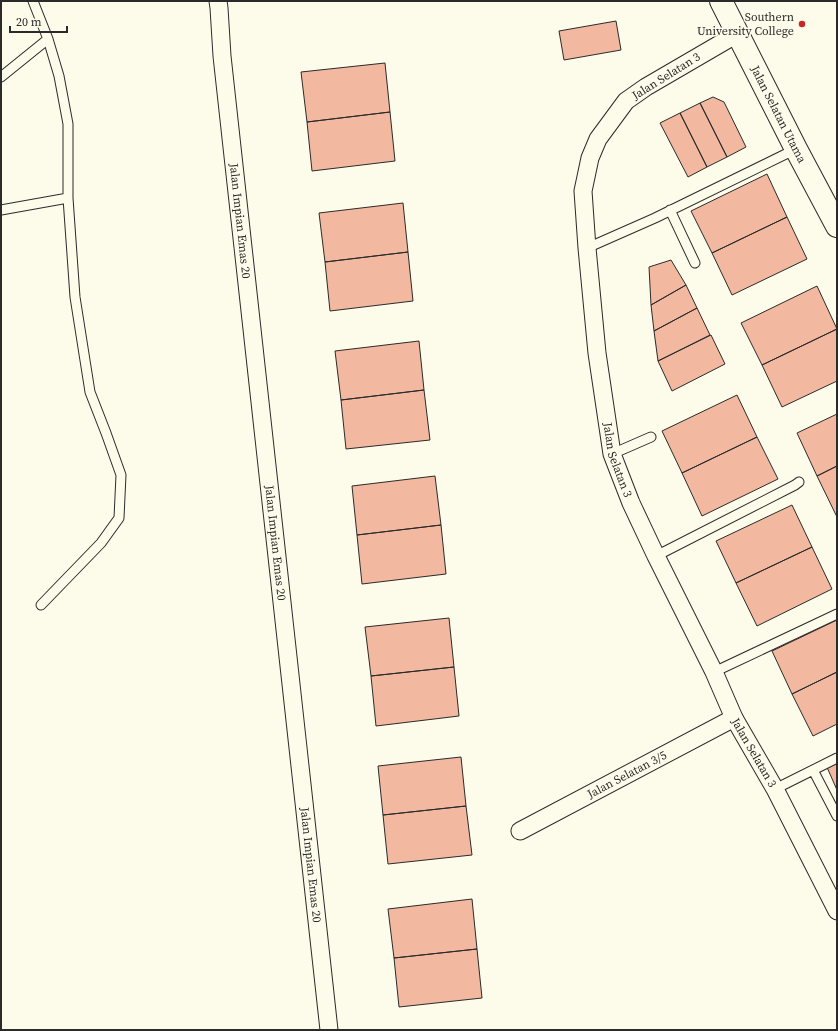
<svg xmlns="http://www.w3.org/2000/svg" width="838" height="1031" font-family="'Source Serif 4',serif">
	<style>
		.building { fill: #f2b8a0; stroke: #2b2b2b }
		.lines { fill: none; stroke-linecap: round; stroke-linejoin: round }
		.lane-casing { stroke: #2b2b2b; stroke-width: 11 }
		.street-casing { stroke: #2b2b2b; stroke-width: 19 }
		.secondary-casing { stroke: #2b2b2b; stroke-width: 24 }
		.lane { stroke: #fdfbea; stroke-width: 9 }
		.street { stroke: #fdfbea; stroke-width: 17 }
		.secondary { stroke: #fdfbea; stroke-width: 22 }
		.poi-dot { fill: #c62828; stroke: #fdfbea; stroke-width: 1.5 }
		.labels { text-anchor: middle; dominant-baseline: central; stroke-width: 3; stroke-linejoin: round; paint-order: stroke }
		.poi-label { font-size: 12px; fill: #2b2b2b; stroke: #fdfbea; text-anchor: end }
		.street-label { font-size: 12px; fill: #2b2b2b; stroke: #fdfbea }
	</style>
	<rect width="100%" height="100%" fill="#fdfbea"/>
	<!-- building -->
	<path class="building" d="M616,21L621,50L564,60L559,31Z
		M385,63L390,112L307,122L301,72Z
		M713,97L724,102L746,147L727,157L700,103Z
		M700,103L727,157L707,167L680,113Z
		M390,112L395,161L312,171L307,122Z
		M680,113L707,167L688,177L660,123Z
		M767,174L787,217L712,253L691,211Z
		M403,203L408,252L325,262L319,213Z
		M787,217L807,259L732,295L712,253Z
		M408,252L413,301L330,311L325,262Z
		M671,260L686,285L651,305L649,267Z
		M686,285L697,308L654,331L651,305Z
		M817,286L837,329L762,365L741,323Z
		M697,308L710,335L658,361L654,331Z
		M837,329V381L782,407L762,365Z
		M711,335L725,364L672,391L658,361Z
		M419,341L424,390L341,400L335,351Z
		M424,390L430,440L346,449L341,400Z
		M737,395L757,437L682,473L662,431Z
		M837,414V466L817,476L797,433Z
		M757,437L778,479L702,516L682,473Z
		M837,466V517L817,476Z
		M435,476L441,525L357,535L352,486Z
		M792,505L812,547L736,583L716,541Z
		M441,525L446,574L362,584L357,535Z
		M812,547L832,589L757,626L736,583Z
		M449,618L454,667L371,676L365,627Z
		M837,620V672L792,694L772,651Z
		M454,667L459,716L376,726L371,676Z
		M837,672V724L813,736L792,694Z
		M461,757L466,806L383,815L378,766Z
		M837,760V790L826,765Z
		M466,806L472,855L388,864L383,815Z
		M472,899L477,949L394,958L388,909Z
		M477,949L482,998L399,1007L394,958Z"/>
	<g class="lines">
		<defs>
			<path id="lane" d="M1,77L48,39
				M1,210L68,198V124L59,76L48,39L33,1
				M670,210L695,263
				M587,248L655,218L796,149
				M612,454L651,437
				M656,556L795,485L799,482
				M41,605L101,543L119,518L121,475L106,433L90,392L75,297L68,198
				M714,672L837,614
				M813,770L837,816
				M775,789L837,758"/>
			<g id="street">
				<path id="s1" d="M218,1L219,8L222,56L329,1030"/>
				<path id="s2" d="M737,34L646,87L626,101L598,139L590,158L583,191L587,248L597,353L612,454L631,503L656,556L714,672L734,718L775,789L837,911"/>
				<path id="s3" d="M520,831L734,718"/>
			</g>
			<g id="secondary">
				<path id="s4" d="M721,1L796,149L837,226"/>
			</g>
		</defs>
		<!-- lane casing -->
		<use href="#lane" class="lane-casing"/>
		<!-- street casing -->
		<use href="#street" class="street-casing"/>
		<!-- secondary casing -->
		<use href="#secondary" class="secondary-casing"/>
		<!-- lane -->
		<use href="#lane" class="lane"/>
		<!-- street -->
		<use href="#street" class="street"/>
		<!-- secondary -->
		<use href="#secondary" class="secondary"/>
	</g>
	<!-- markers -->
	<circle class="poi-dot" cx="802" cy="24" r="4"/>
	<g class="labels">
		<!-- poi labels -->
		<g class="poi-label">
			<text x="794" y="17">Southern<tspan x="794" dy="14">University College</tspan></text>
		</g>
		<!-- street labels -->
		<g class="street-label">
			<text transform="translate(666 76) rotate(-32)">Jalan Selatan 3</text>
			<text stroke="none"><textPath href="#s4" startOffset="127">Jalan Selatan Utama</textPath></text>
			<text stroke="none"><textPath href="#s1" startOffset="221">Jalan Impian Emas 20</textPath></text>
			<text stroke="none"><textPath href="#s2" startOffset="503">Jalan Selatan 3</textPath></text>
			<text stroke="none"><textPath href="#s1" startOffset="545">Jalan Impian Emas 20</textPath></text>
			<text stroke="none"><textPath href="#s2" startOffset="827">Jalan Selatan 3</textPath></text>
			<text stroke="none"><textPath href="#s3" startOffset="121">Jalan Selatan 3/5</textPath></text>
			<text stroke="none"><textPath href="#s1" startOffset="869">Jalan Impian Emas 20</textPath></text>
		</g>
	</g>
	<!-- border -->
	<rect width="838" height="1031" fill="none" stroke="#2b2b2b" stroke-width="4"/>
	<!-- scale -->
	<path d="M10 26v6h57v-6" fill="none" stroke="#2b2b2b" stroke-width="2"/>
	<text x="16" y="26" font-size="12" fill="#2b2b2b" stroke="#fdfbea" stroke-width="3" paint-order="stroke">20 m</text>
</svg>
